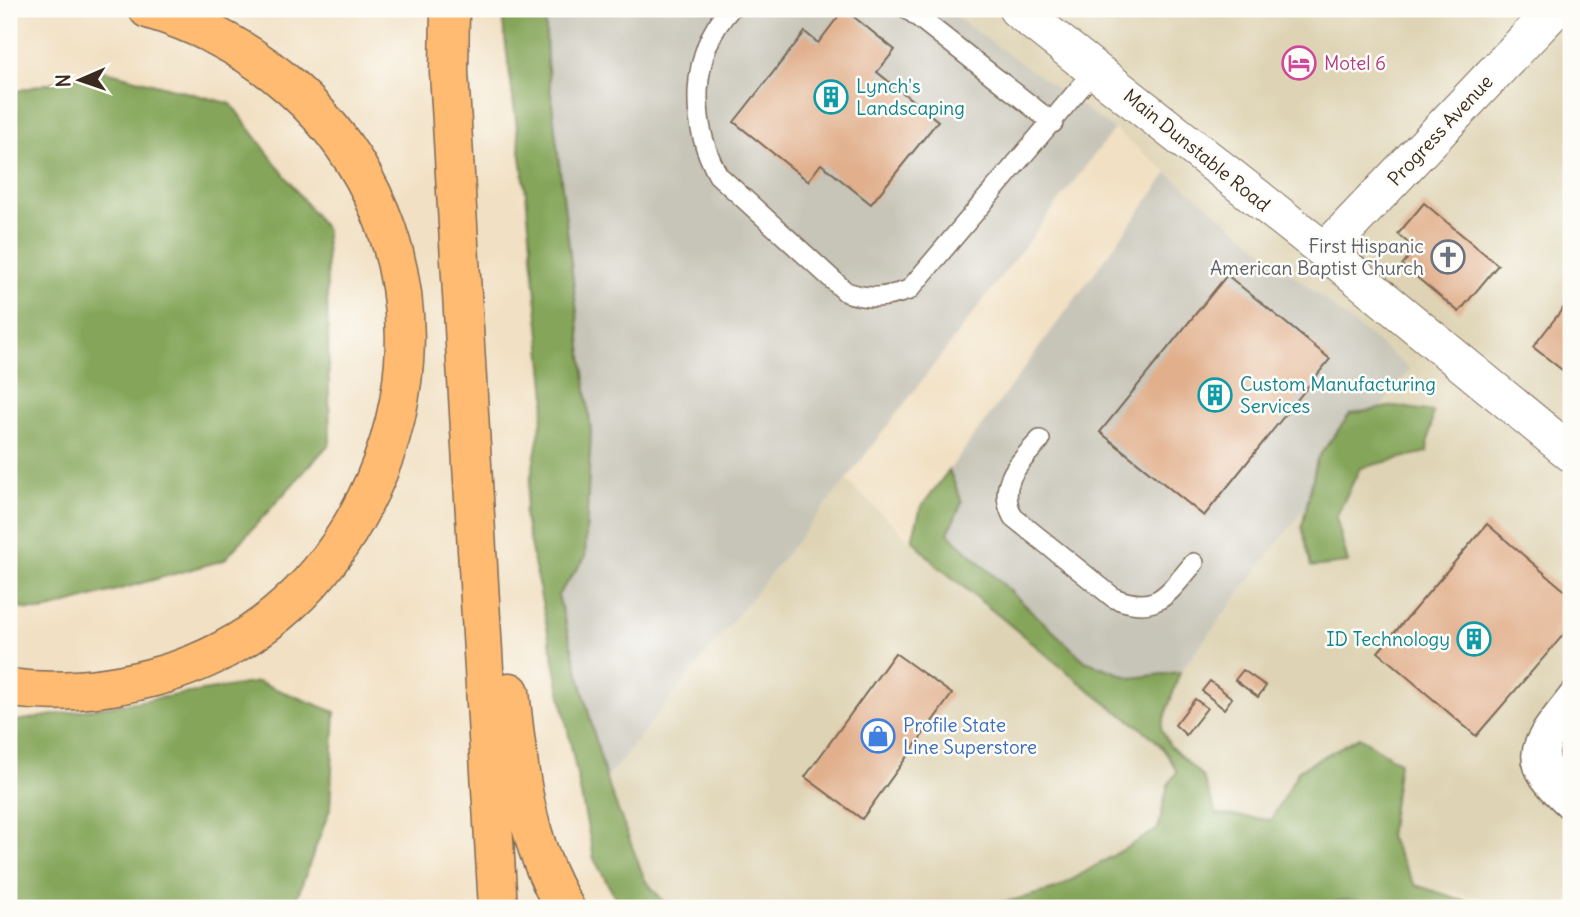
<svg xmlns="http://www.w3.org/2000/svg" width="1580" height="917" font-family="Delius,sans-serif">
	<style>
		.built { fill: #ded3b4 }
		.industrial { fill: #c7c4b8 }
		.forest { fill: #85a65a; stroke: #60683c; stroke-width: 2 }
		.building { fill: #e1af8b }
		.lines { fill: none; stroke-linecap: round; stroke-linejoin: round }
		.service-casing { stroke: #7b6a58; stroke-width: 22 }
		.minor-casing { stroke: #7b6a58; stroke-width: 39 }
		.motorway-casing { stroke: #7b6a58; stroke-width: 41 }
		.service { stroke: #fff; stroke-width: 19 }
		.minor { stroke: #fff; stroke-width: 37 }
		.motorway { stroke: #ffbb71; stroke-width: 38 }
		.labels { text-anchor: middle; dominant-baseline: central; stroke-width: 5; stroke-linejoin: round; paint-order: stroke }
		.hotel-label { font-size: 19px; fill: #b23c85; stroke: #fdfcf7; text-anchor: start }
		.culture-label { font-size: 19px; fill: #0d838f; stroke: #fdfcf7; text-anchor: start }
		.street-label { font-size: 19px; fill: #3b2a1e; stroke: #fdfcf7 }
		.worship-label { font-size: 19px; fill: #5b616d; stroke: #fdfcf7; text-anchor: end }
		.shop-label { font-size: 19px; fill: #366cbe; stroke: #fdfcf7; text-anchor: start }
	</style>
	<rect width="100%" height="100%" fill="#fdfcf7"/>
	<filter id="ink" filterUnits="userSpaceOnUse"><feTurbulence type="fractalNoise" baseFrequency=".0143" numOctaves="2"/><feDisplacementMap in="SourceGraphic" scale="14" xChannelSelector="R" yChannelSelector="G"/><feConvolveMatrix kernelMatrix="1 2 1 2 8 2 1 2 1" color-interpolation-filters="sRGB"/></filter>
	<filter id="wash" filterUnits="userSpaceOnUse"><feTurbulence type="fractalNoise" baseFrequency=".00686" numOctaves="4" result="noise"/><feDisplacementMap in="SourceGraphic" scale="28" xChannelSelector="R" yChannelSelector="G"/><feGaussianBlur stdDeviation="1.57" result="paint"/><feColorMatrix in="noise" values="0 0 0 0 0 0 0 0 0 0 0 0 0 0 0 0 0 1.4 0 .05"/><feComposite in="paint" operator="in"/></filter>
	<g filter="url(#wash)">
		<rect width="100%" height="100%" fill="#f1e0c3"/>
		<!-- built -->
		<path class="built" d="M945,9H1571V908L1502,903L1415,885L1389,837L1399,762L1299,770L1271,821L1217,814L1202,776L1170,746L1161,728L1180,672L1410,369L1114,129Z
			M846,480L935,564L1094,695L1145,728L1166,750L1177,772L1168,786L1158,829L1055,889L984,908H669L645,880L606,779Z"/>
		<!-- industrial -->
		<path class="industrial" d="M545,9H945L1114,129L846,480L606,779L558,595L585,558L591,431L547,61Z
			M1168,173L1410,369L1180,672L1132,678L1085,661L948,533L962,502L949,470Z"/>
		<!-- forest -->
		<path class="forest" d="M501,9H545L547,61L591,431L585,558L558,595L606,779L645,880L669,908H621L594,859L524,514L546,397L526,194Z
			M102,70L231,104L326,230L330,443L224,560L42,611L9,607V93Z
			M1395,406L1433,412L1427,452L1360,468L1336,517L1348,563L1311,567L1302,527L1317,459L1350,414Z
			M949,470L962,502L948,533L1085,661L1132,678L1180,672L1161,728L1170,746L1202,776L1217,814L1271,820L1299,770L1359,737L1399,762L1389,837L1415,885L1476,904L1400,906L1347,900L1292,908H984L1056,889L1158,829L1168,785L1177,772C1157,729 1127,722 1093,693C1040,650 988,606 935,564L912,539L921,507Z
			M258,682L335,712L330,809L293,908H9V722Z"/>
		<g id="blocks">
			<!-- building -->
			<path class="building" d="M844,9L895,50L877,72L938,121L871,204L821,164L808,181L734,122L805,32L818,43Z
				M1424,203L1498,265L1459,312L1402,265L1415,249L1398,234Z
				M1227,275L1330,359L1204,516L1100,432Z
				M1571,298V377L1533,347Z
				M1487,524L1571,596V626L1476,736L1378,652Z
				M895,653L952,694L862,819L805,777Z
				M1243,670L1266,686L1258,697L1235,680Z
				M1210,681L1232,698L1224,709L1202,691Z
				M1195,699L1207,708L1186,735L1175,725Z"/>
		</g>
	</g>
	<g filter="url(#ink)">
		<use href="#blocks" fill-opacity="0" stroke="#7b6a58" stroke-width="2"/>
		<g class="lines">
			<defs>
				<path id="service" d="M730,9C689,54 690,125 718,175L846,292C870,300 885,298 909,290L1096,69
					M908,9L1053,123
					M1040,440C1019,463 996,484 1013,517L1114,598C1158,615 1167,594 1194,563
					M1571,691C1527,747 1511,759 1571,812
					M1571,714C1548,744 1537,759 1571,786"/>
				<path id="minor" d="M1017,9L1325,251L1571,453
					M1325,251L1555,9"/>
				<path id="motorway" d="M450,9L449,72L498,908
					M9,688C63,695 113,689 165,674C248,649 314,594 356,518C472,312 373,76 148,9
					M510,692C518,768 525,842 565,908"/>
			</defs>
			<!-- service casing -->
			<use href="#service" class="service-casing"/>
			<!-- minor casing -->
			<use href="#minor" class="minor-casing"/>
			<!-- motorway casing -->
			<use href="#motorway" class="motorway-casing"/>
			<!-- service -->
			<use href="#service" class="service"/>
			<!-- minor -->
			<use href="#minor" class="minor"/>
			<!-- motorway -->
			<use href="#motorway" class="motorway"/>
		</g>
	</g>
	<!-- icons -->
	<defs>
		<symbol id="hotel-ring" viewBox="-11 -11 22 22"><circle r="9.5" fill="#fdfcf7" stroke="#d1479c" stroke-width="1.5"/><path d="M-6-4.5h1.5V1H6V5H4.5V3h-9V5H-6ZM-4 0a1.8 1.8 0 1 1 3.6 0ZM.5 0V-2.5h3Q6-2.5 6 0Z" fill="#d1479c"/></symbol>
		<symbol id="building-ring" viewBox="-11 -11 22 22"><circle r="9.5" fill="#fdfcf7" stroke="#0f9aa8" stroke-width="1.5"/><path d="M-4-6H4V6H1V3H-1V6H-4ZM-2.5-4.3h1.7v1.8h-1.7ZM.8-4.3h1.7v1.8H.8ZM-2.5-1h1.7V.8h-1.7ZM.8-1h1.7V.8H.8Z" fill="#0f9aa8"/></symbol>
		<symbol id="church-ring" viewBox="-11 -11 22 22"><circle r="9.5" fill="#fdfcf7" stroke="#6b7280" stroke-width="1.5"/><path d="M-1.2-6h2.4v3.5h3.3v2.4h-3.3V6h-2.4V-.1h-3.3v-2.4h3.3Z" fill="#6b7280"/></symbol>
		<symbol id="shop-ring" viewBox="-11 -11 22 22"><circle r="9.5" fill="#fdfcf7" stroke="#3f7fe0" stroke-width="1.5"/><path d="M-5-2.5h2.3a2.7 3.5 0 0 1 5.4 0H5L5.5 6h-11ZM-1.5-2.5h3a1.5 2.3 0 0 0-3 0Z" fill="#3f7fe0"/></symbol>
	</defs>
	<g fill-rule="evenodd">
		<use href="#hotel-ring" x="1280" y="44" width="38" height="38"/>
		<use href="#building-ring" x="812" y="78" width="38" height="38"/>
		<use href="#church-ring" x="1429" y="238" width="38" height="38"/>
		<use href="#building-ring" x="1196" y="376" width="38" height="38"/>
		<use href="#building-ring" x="1455" y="620" width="38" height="38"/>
		<use href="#shop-ring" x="859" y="717" width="38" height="38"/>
	</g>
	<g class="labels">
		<!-- hotel labels -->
		<g class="hotel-label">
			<text x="1324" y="63">Motel 6</text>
		</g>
		<!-- culture labels -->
		<g class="culture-label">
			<text x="856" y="86">Lynch's<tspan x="856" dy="22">Landscaping</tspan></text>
			<text x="1240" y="384">Custom Manufacturing<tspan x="1240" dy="22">Services</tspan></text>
			<text x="1450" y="639" text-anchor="end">ID Technology</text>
		</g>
		<!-- street labels -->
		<g class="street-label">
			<text transform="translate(1440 130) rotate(-47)">Progress Avenue</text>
			<text transform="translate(1197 150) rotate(39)">Main Dunstable Road</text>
		</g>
		<!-- worship labels -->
		<g class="worship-label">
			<text x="1424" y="246">First Hispanic<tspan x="1424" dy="22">American Baptist Church</tspan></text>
		</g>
		<!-- shop labels -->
		<g class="shop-label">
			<text x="903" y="725">Profile State<tspan x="903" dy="22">Line Superstore</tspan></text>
		</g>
	</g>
	<!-- margin -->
	<rect width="1580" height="917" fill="none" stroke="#fdfcf7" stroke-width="35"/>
	<!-- north arrow -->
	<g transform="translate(80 80) rotate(268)" stroke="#fdfcf7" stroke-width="5" paint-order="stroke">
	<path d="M0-5L12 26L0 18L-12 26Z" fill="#3b2a1e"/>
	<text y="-10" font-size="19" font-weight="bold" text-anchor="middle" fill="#3b2a1e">N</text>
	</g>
</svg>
